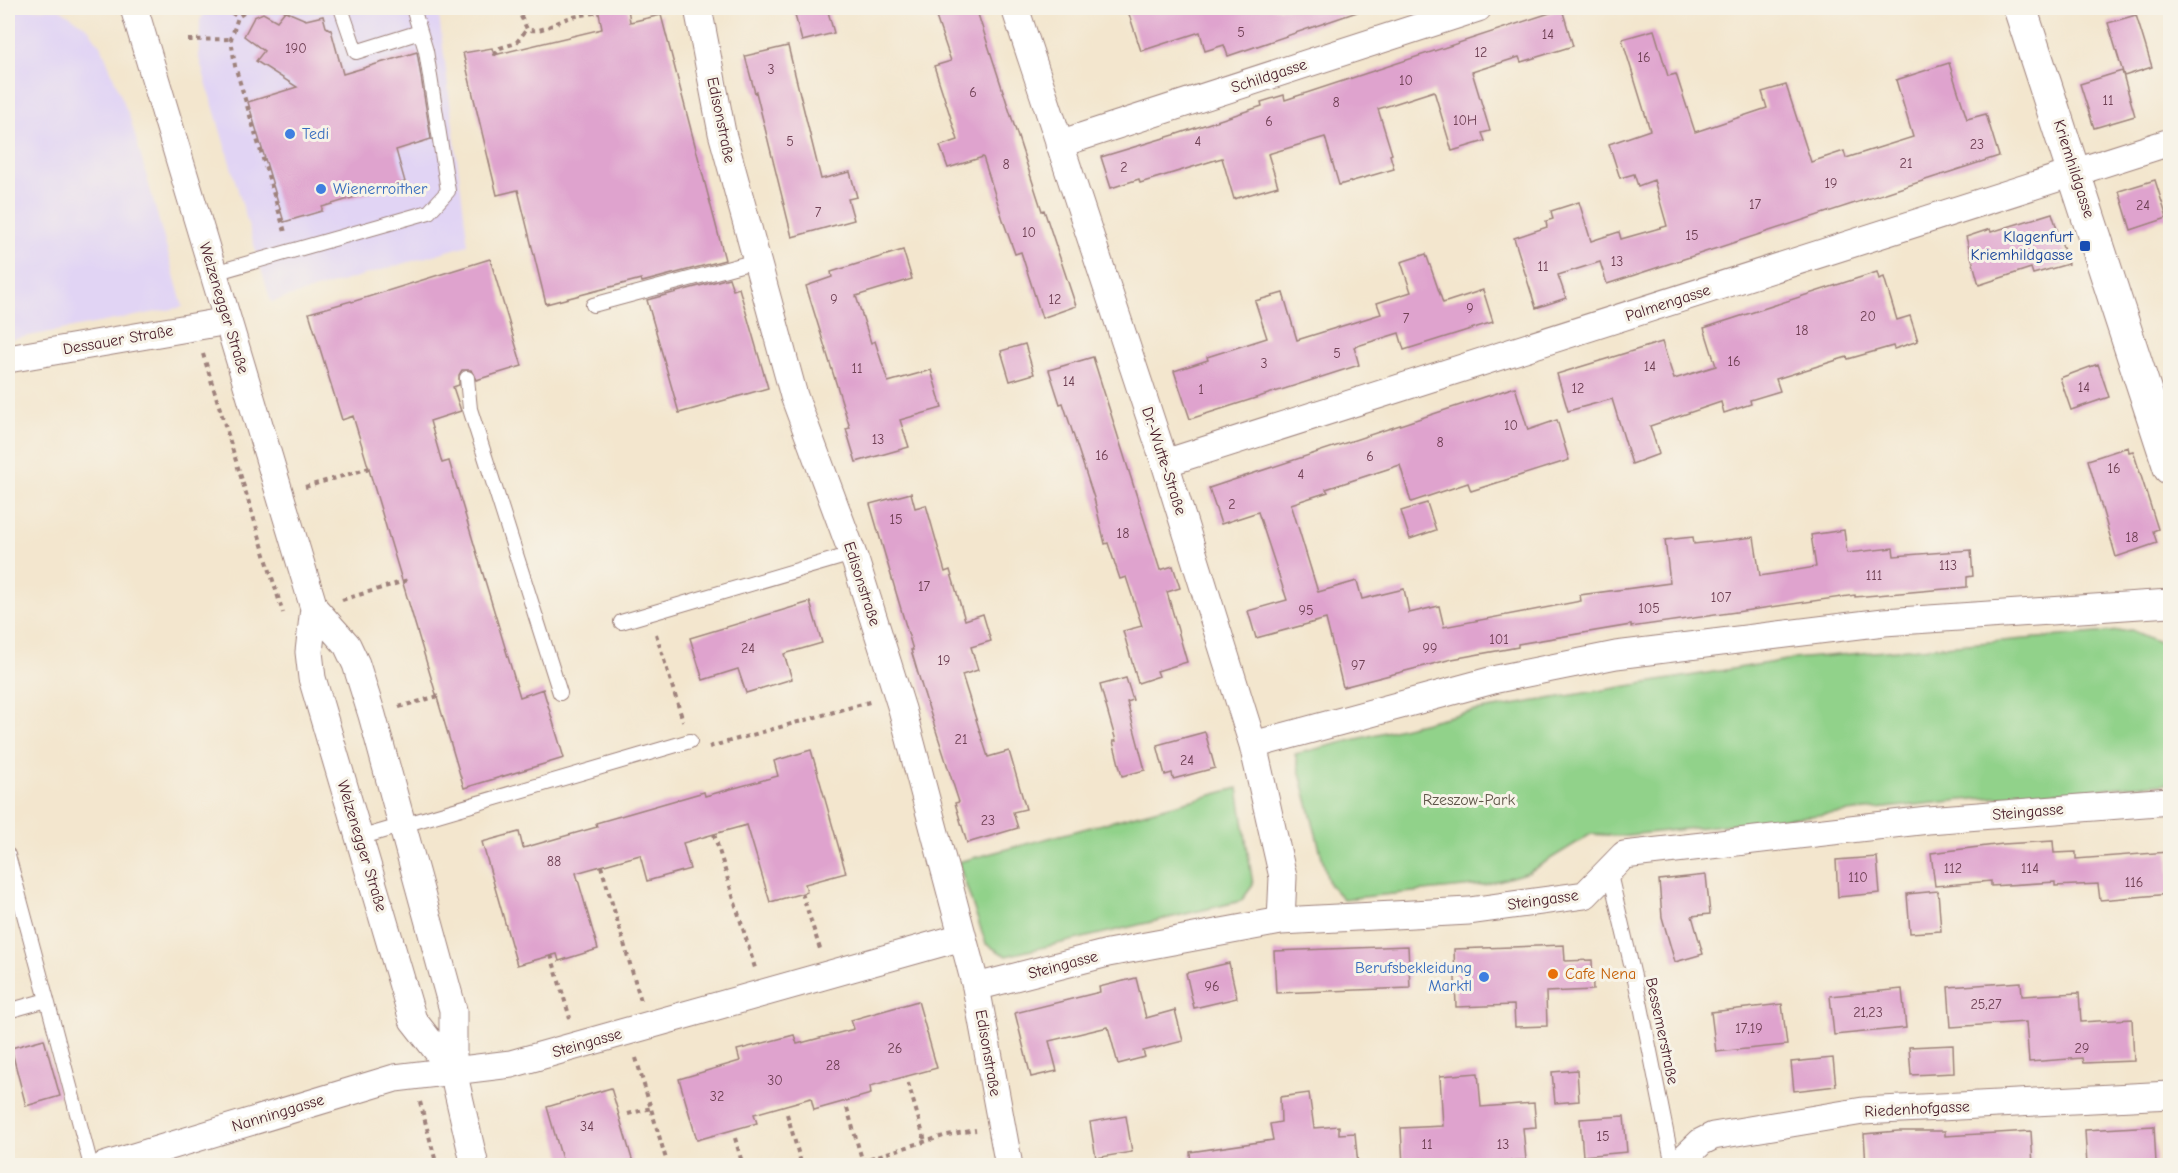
<svg xmlns="http://www.w3.org/2000/svg" width="2178" height="1173" font-family="'Comic Neue',sans-serif">
	<style>
		.built { fill: #e1d4f4 }
		.green { fill: #91d28a; stroke: #6e785a; stroke-width: 1.5 }
		.building { fill: #dfa3ce }
		.lines { fill: none; stroke-linecap: round; stroke-linejoin: round }
		.service-casing { stroke: #9e827c; stroke-width: 16 }
		.minor-casing { stroke: #9e827c; stroke-width: 29 }
		.tertiary-casing { stroke: #9e827c; stroke-width: 35 }
		.path { stroke: #9e827c; stroke-width: 4; stroke-dasharray: 4.5 4.5; stroke-linecap: butt }
		.service { stroke: #fff; stroke-width: 14 }
		.minor { stroke: #fff; stroke-width: 27 }
		.tertiary { stroke: #fff; stroke-width: 33 }
		.shop-dot { fill: #3f7fe0; stroke: #f7f3e8; stroke-width: 2 }
		.transit-dot { fill: #1a4fb4; stroke: #f7f3e8; stroke-width: 2 }
		.food-dot { fill: #e8710a; stroke: #f7f3e8; stroke-width: 2 }
		.labels { text-anchor: middle; dominant-baseline: central; stroke-width: 6; stroke-linejoin: round; paint-order: stroke }
		.number-label { font-size: 14px; fill: #6f4054 }
		.street-label { font-size: 16px; fill: #4a1f2b; stroke: #f7f3e8 }
		.shop-label { font-size: 16px; fill: #366cbe; stroke: #f7f3e8; text-anchor: start }
		.transit-label { font-size: 16px; fill: #164399; stroke: #f7f3e8; text-anchor: end }
		.park-label { font-size: 16px; fill: #5f5548; stroke: #f7f3e8 }
		.food-label { font-size: 16px; fill: #c56008; stroke: #f7f3e8; text-anchor: start }
	</style>
	<rect width="100%" height="100%" fill="#f7f3e8"/>
	<filter id="ink" filterUnits="userSpaceOnUse"><feTurbulence type="fractalNoise" baseFrequency=".0167" numOctaves="2"/><feDisplacementMap in="SourceGraphic" scale="12" xChannelSelector="R" yChannelSelector="G"/><feConvolveMatrix kernelMatrix="1 2 1 2 8 2 1 2 1" color-interpolation-filters="sRGB"/></filter>
	<filter id="wash" filterUnits="userSpaceOnUse"><feTurbulence type="fractalNoise" baseFrequency=".008" numOctaves="4" result="noise"/><feDisplacementMap in="SourceGraphic" scale="24" xChannelSelector="R" yChannelSelector="G"/><feGaussianBlur stdDeviation="1.35" result="paint"/><feColorMatrix in="noise" values="0 0 0 0 0 0 0 0 0 0 0 0 0 0 0 0 0 1.4 0 .05"/><feComposite in="paint" operator="in"/></filter>
	<g filter="url(#wash)">
		<rect width="100%" height="100%" fill="#f3e6ce"/>
		<!-- built -->
		<path class="built" d="M8,8L60,9L88,28L102,48L131,121L183,307L8,340Z
			M208,8H438L468,245L271,302L199,58L200,20Z"/>
		<!-- green -->
		<path class="green" d="M2131,630L2161,643L2170,694V783L1962,800L1619,836L1591,834L1529,872L1484,885L1343,899L1329,884L1295,754L1463,713L1793,659Z
			M1238,788L1253,885L1241,901L1006,956L986,944L958,862Z"/>
		<g id="blocks">
			<!-- building -->
			<path class="building" d="M598,8H628L630,22L661,15L725,260L642,282L641,279L546,304L518,190L497,195L463,53L492,48L494,55L602,29Z
				M793,8H827L834,33L802,41Z
				M933,8H976L1042,211L1044,210L1076,306L1042,318L1021,252L1015,254L1004,223L983,157L948,168L940,146L958,140L934,66L951,61Z
				M1127,8H1356L1357,12L1228,56L1224,45L1205,51L1200,32L1141,51Z
				M1562,9L1573,46L1521,62L1519,57L1472,72L1490,131L1482,133L1485,141L1452,151L1434,91L1378,109L1392,154L1390,155L1394,169L1339,185L1325,137L1268,154L1278,186L1234,199L1222,158L1140,183L1139,179L1111,188L1101,157L1174,135L1262,106L1261,102L1284,95L1285,100Z
				M285,11L306,20L323,16L326,27L331,30L343,74L417,52L431,139L396,150L405,182L322,207V211L284,222L248,102L297,87L256,61L264,51L244,36L254,17L263,13L277,21Z
				M2136,15L2152,67L2124,76L2108,23Z
				M1654,30L1668,76L1676,74L1695,132L1767,108L1762,92L1786,85L1811,162L1844,151L1846,158L1913,137L1896,80L1949,63L1967,119L1986,114L1999,156L1607,284L1600,262L1558,275L1566,298L1536,308L1514,238L1547,227L1546,221L1553,219L1551,211L1579,202L1591,241L1619,232L1621,239L1667,226L1654,180L1638,186L1634,174L1620,178L1609,144L1650,130L1622,39Z
				M788,46L821,179L850,172L857,197L848,199L854,220L792,237L756,92L755,93L745,56Z
				M2122,71L2135,116L2094,128L2080,84Z
				M2155,180L2167,218L2131,230L2119,191Z
				M2052,213L2068,264L2033,274L2031,268L1979,285L1966,237L1990,229L1991,232Z
				M903,250L912,279L856,296L871,343L875,341L888,382L931,370L942,408L900,420L909,447L856,462L846,429L850,428L806,286L832,277L831,272Z
				M1426,254L1443,303L1483,290L1493,322L1404,350L1399,333L1354,347L1359,365L1190,419L1174,371L1208,360L1207,357L1267,338L1255,301L1283,293L1297,340L1381,314L1377,303L1411,292L1401,262Z
				M490,259L522,366L476,380L471,370H462L459,375V385L453,387L461,411L430,421L442,463L449,461L520,697L543,689L564,758L464,788L353,416L342,420L309,313L351,301L352,302Z
				M1877,272L1879,279L1884,277L1897,320L1910,316L1918,341L1894,349L1893,346L1848,359L1847,357L1776,379L1780,391L1750,400L1751,404L1724,413L1721,402L1650,426L1659,454L1632,464L1612,399L1568,411L1557,374L1662,342L1674,379L1716,366L1704,328Z
				M729,278L733,290L739,288L768,388L679,413L647,300Z
				M1025,344L1034,374L1010,381L1001,351Z
				M1093,357L1160,570L1173,566L1180,588L1167,592L1187,662L1157,671L1159,676L1138,683L1123,631L1142,626L1126,577L1120,579L1108,543L1105,544L1094,498L1063,403L1060,404L1049,370Z
				M2098,364L2109,397L2071,410L2060,378Z
				M1515,387L1528,430L1557,420L1569,460L1471,491L1468,483L1411,502L1400,465L1326,489L1328,492L1291,504L1318,592L1357,581L1362,599L1404,589L1409,613L1439,606L1444,627L1581,601L1580,595L1670,583L1665,540L1693,537L1694,544L1754,537L1760,576L1816,567L1811,535L1844,530L1847,553L1893,548L1894,556L1971,550L1973,576L1967,577V587L1855,597V595L1631,627V625L1518,644V647L1452,659L1343,687L1326,619L1256,638L1248,611L1287,600L1258,512L1221,524L1209,488Z
				M2128,447L2129,452L2133,451L2158,529L2153,531L2157,543L2116,557L2088,460Z
				M911,493L915,508L926,505L945,572L950,570L965,620L983,614L991,641L971,647L978,670L962,675L988,757L1009,751L1026,809L1013,812L1018,828L967,843L955,803L959,802L922,687L911,650H913L870,504Z
				M1427,503L1436,530L1410,539L1401,511Z
				M810,602L822,643L784,654L792,679L746,693L738,669L703,680L690,638Z
				M1126,678L1133,700L1127,702L1145,770L1122,776L1113,741H1116L1100,685Z
				M1205,732L1215,768L1173,779L1172,773L1165,775L1157,745Z
				M811,750L846,873L805,884L807,892L770,902L747,825L714,834L683,843L690,869L647,881L640,855L576,873L598,949L559,961L557,954L517,965L482,842L519,832L523,848L597,827L596,823L704,792L705,796L778,776L774,761Z
				M2053,841L2054,853L2076,852V859L2168,852L2170,894L2100,900L2098,884L2055,886V882L1991,886V881L1935,886L1931,853L2003,844Z
				M1877,857L1880,893L1838,897L1836,860Z
				M1706,875L1710,914L1692,916L1703,954L1675,962L1662,917L1659,880Z
				M1938,891L1941,931L1910,933L1907,894Z
				M1564,945L1565,961L1592,960L1593,990L1546,992L1547,1026L1515,1027L1514,1005L1456,1007L1454,949Z
				M1408,946L1410,988L1276,993L1274,951Z
				M1229,963L1237,998L1194,1008L1186,973Z
				M1136,978L1146,1018L1175,1010L1183,1041L1143,1051L1145,1057L1118,1064L1108,1027L1049,1041L1057,1071L1031,1077L1015,1013L1100,992L1099,987Z
				M2021,982L2022,996L2079,993L2081,1022L2132,1019L2134,1061L2083,1063L2082,1058L2029,1062L2026,1022L1951,1027L1948,987Z
				M1902,989L1906,1028L1834,1035L1830,996Z
				M918,1001L937,1068L870,1086L871,1094L814,1110L811,1098L754,1114L757,1123L697,1140L679,1079L740,1061L737,1050L794,1035L797,1044L854,1029L851,1020Z
				M1782,1004L1787,1045L1716,1052L1711,1012Z
				M44,1039L60,1096L26,1106L11,1048Z
				M1953,1045L1954,1073L1911,1075L1909,1047Z
				M1833,1058L1836,1086L1794,1091L1791,1062Z
				M1577,1070L1579,1101L1555,1103L1552,1072Z
				M1478,1073L1481,1107L1534,1103L1536,1127L1523,1128L1526,1160L1403,1166L1401,1128L1443,1126L1440,1076Z
				M611,1088L634,1166H564L547,1107Z
				M1309,1093L1314,1128L1339,1126V1134L1355,1133L1358,1166H1191L1190,1152L1273,1140L1270,1124L1281,1122L1280,1097Z
				M1126,1116L1132,1152L1096,1158L1090,1122Z
				M1624,1116L1627,1152L1583,1156L1580,1119Z
				M2154,1126L2156,1163L2087,1166L2085,1130Z
				M1898,1131H1945V1136L2031,1131L2033,1166H1866L1864,1134Z"/>
		</g>
	</g>
	<g filter="url(#ink)">
		<use href="#blocks" fill-opacity="0" stroke="#9e827c" stroke-width="1.5"/>
		<g class="lines">
			<defs>
				<path id="service" d="M341,8L356,52L420,32
					M214,273L429,212L448,191L426,51L413,8
					M593,305L756,261
					M467,378L470,409L560,693
					M621,622L852,554
					M359,838L690,741
					M8,855L47,1000
					M1609,870L1641,1006L1673,1166
					M8,1011L47,1000L91,1166"/>
				<path id="minor" d="M134,8L314,608L309,652L312,678L413,1020L453,1071
					M698,8L722,133L794,396L856,563L902,709L976,987L1009,1166
					M1015,8L1165,463L1253,745L1283,877L1281,921
					M1059,144L1478,8
					M8,359L228,321
					M1165,463L2170,142
					M314,608L347,645L356,664L372,715L453,1010V1071L475,1166
					M1253,745L1497,679L1616,655L1884,622L2170,603
					M976,987L1108,953L1281,921L1469,911L1585,895L1624,855L1928,820L2170,801
					M104,1166L395,1078L511,1064L962,937
					M1676,1166L1701,1142L1713,1136L1863,1111L2170,1095"/>
				<path id="tertiary" d="M2020,8L2170,468"/>
			</defs>
			<!-- service casing -->
			<use href="#service" class="service-casing"/>
			<!-- minor casing -->
			<use href="#minor" class="minor-casing"/>
			<!-- tertiary casing -->
			<use href="#tertiary" class="tertiary-casing"/>
			<!-- path -->
			<path class="path" d="M224,8L238,17
				M251,8L238,17L231,39L235,66L285,232
				M521,8L519,12L527,29C541,34 555,22 569,18C579,15 589,14 599,12
				M188,40L231,39
				M494,55L500,48L516,43L527,29
				M203,354L283,613
				M305,487L373,467
				M342,600L408,580
				M656,634L683,721
				M399,707L442,695
				M709,747L873,701
				M714,834L755,968
				M601,866L641,1001
				M802,893L820,949
				M551,955L570,1018
				M636,1058L668,1166
				M908,1083L925,1141
				M420,1102L437,1166
				M847,1108L864,1166
				M628,1114L651,1108
				M787,1114L802,1166
				M735,1138L743,1166
				M844,1166L947,1135L976,1130"/>
			<!-- service -->
			<use href="#service" class="service"/>
			<!-- minor -->
			<use href="#minor" class="minor"/>
			<!-- tertiary -->
			<use href="#tertiary" class="tertiary"/>
		</g>
	</g>
	<!-- markers -->
	<g class="shop-dot">
		<circle cx="290" cy="134" r="6"/>
		<circle cx="321" cy="189" r="6"/>
		<circle cx="1484" cy="977" r="6"/>
	</g>
	<rect class="transit-dot" x="2079" y="240" width="12" height="12" rx="3"/>
	<circle class="food-dot" cx="1553" cy="974" r="6"/>
	<g class="labels">
		<!-- number labels -->
		<g class="number-label">
			<text x="1241" y="32">5</text>
			<text x="1548" y="34">14</text>
			<text x="296" y="48">190</text>
			<text x="1481" y="52">12</text>
			<text x="1644" y="57">16</text>
			<text x="771" y="69">3</text>
			<text x="1406" y="80">10</text>
			<text x="973" y="92">6</text>
			<text x="2108" y="100">11</text>
			<text x="1336" y="102">8</text>
			<text x="1465" y="120">10H</text>
			<text x="1269" y="121">6</text>
			<text x="790" y="141">5</text>
			<text x="1198" y="141">4</text>
			<text x="1977" y="144">23</text>
			<text x="1906" y="163">21</text>
			<text x="1006" y="164">8</text>
			<text x="1124" y="167">2</text>
			<text x="1831" y="183">19</text>
			<text x="1755" y="204">17</text>
			<text x="2143" y="205">24</text>
			<text x="818" y="212">7</text>
			<text x="1029" y="232">10</text>
			<text x="1692" y="235">15</text>
			<text x="1617" y="261">13</text>
			<text x="1543" y="266">11</text>
			<text x="834" y="299">9</text>
			<text x="1055" y="299">12</text>
			<text x="1470" y="308">9</text>
			<text x="1868" y="316">20</text>
			<text x="1406" y="318">7</text>
			<text x="1802" y="330">18</text>
			<text x="1337" y="353">5</text>
			<text x="1734" y="361">16</text>
			<text x="1264" y="363">3</text>
			<text x="1650" y="366">14</text>
			<text x="857" y="368">11</text>
			<text x="1069" y="381">14</text>
			<text x="2084" y="387">14</text>
			<text x="1578" y="388">12</text>
			<text x="1201" y="389">1</text>
			<text x="1511" y="425">10</text>
			<text x="878" y="439">13</text>
			<text x="1440" y="442">8</text>
			<text x="1102" y="455">16</text>
			<text x="1370" y="456">6</text>
			<text x="2114" y="468">16</text>
			<text x="1301" y="474">4</text>
			<text x="1232" y="504">2</text>
			<text x="896" y="519">15</text>
			<text x="1123" y="533">18</text>
			<text x="2132" y="537">18</text>
			<text x="1948" y="565">113</text>
			<text x="1874" y="575">111</text>
			<text x="924" y="586">17</text>
			<text x="1721" y="597">107</text>
			<text x="1649" y="608">105</text>
			<text x="1306" y="610">95</text>
			<text x="1499" y="639">101</text>
			<text x="748" y="648">24</text>
			<text x="1430" y="648">99</text>
			<text x="944" y="660">19</text>
			<text x="1358" y="665">97</text>
			<text x="961" y="739">21</text>
			<text x="1187" y="760">24</text>
			<text x="988" y="820">23</text>
			<text x="554" y="861">88</text>
			<text x="1953" y="868">112</text>
			<text x="2030" y="868">114</text>
			<text x="1858" y="877">110</text>
			<text x="2134" y="882">116</text>
			<text x="1212" y="986">96</text>
			<text x="1986" y="1004">25,27</text>
			<text x="1868" y="1012">21,23</text>
			<text x="1749" y="1028">17,19</text>
			<text x="895" y="1048">26</text>
			<text x="2082" y="1048">29</text>
			<text x="833" y="1065">28</text>
			<text x="775" y="1080">30</text>
			<text x="717" y="1096">32</text>
			<text x="587" y="1126">34</text>
			<text x="1603" y="1136">15</text>
			<text x="1427" y="1144">11</text>
			<text x="1503" y="1144">13</text>
		</g>
		<!-- street labels -->
		<g class="street-label">
			<text transform="translate(1269 76) rotate(-18)">Schildgasse</text>
			<text transform="translate(721 120) rotate(78)">Edisonstraße</text>
			<text transform="translate(2074 169) rotate(72)">Kriemhildgasse</text>
			<text transform="translate(1668 303) rotate(-18)">Palmengasse</text>
			<text transform="translate(224 308) rotate(73)">Welzenegger Straße</text>
			<text transform="translate(118 340) rotate(-10)">Dessauer Straße</text>
			<text transform="translate(1164 461) rotate(72)">Dr.-Wutte-Straße</text>
			<text transform="translate(862 584) rotate(72)">Edisonstraße</text>
			<text transform="translate(2028 812) rotate(-5)">Steingasse</text>
			<text transform="translate(362 846) rotate(73)">Welzenegger Straße</text>
			<text transform="translate(1543 900) rotate(-8)">Steingasse</text>
			<text transform="translate(1063 965) rotate(-15)">Steingasse</text>
			<text transform="translate(1662 1031) rotate(78)">Bessemerstraße</text>
			<text transform="translate(587 1043) rotate(-16)">Steingasse</text>
			<text transform="translate(988 1053) rotate(80)">Edisonstraße</text>
			<text transform="translate(1917 1109) rotate(-3)">Riedenhofgasse</text>
			<text transform="translate(278 1113) rotate(-17)">Nanninggasse</text>
		</g>
		<!-- shop labels -->
		<g class="shop-label">
			<text x="302" y="134">Tedi</text>
			<text x="333" y="189">Wienerroither</text>
			<text x="1472" y="968" text-anchor="end">Berufsbekleidung<tspan x="1472" dy="18">Marktl</tspan></text>
		</g>
		<!-- transit labels -->
		<g class="transit-label">
			<text x="2073" y="237">Klagenfurt<tspan x="2073" dy="18">Kriemhildgasse</tspan></text>
		</g>
		<!-- park labels -->
		<g class="park-label">
			<text x="1469" y="800">Rzeszow-Park</text>
		</g>
		<!-- food labels -->
		<g class="food-label">
			<text x="1565" y="974">Cafe Nena</text>
		</g>
	</g>
	<!-- margin -->
	<rect width="2178" height="1173" fill="none" stroke="#f7f3e8" stroke-width="30"/>
</svg>
